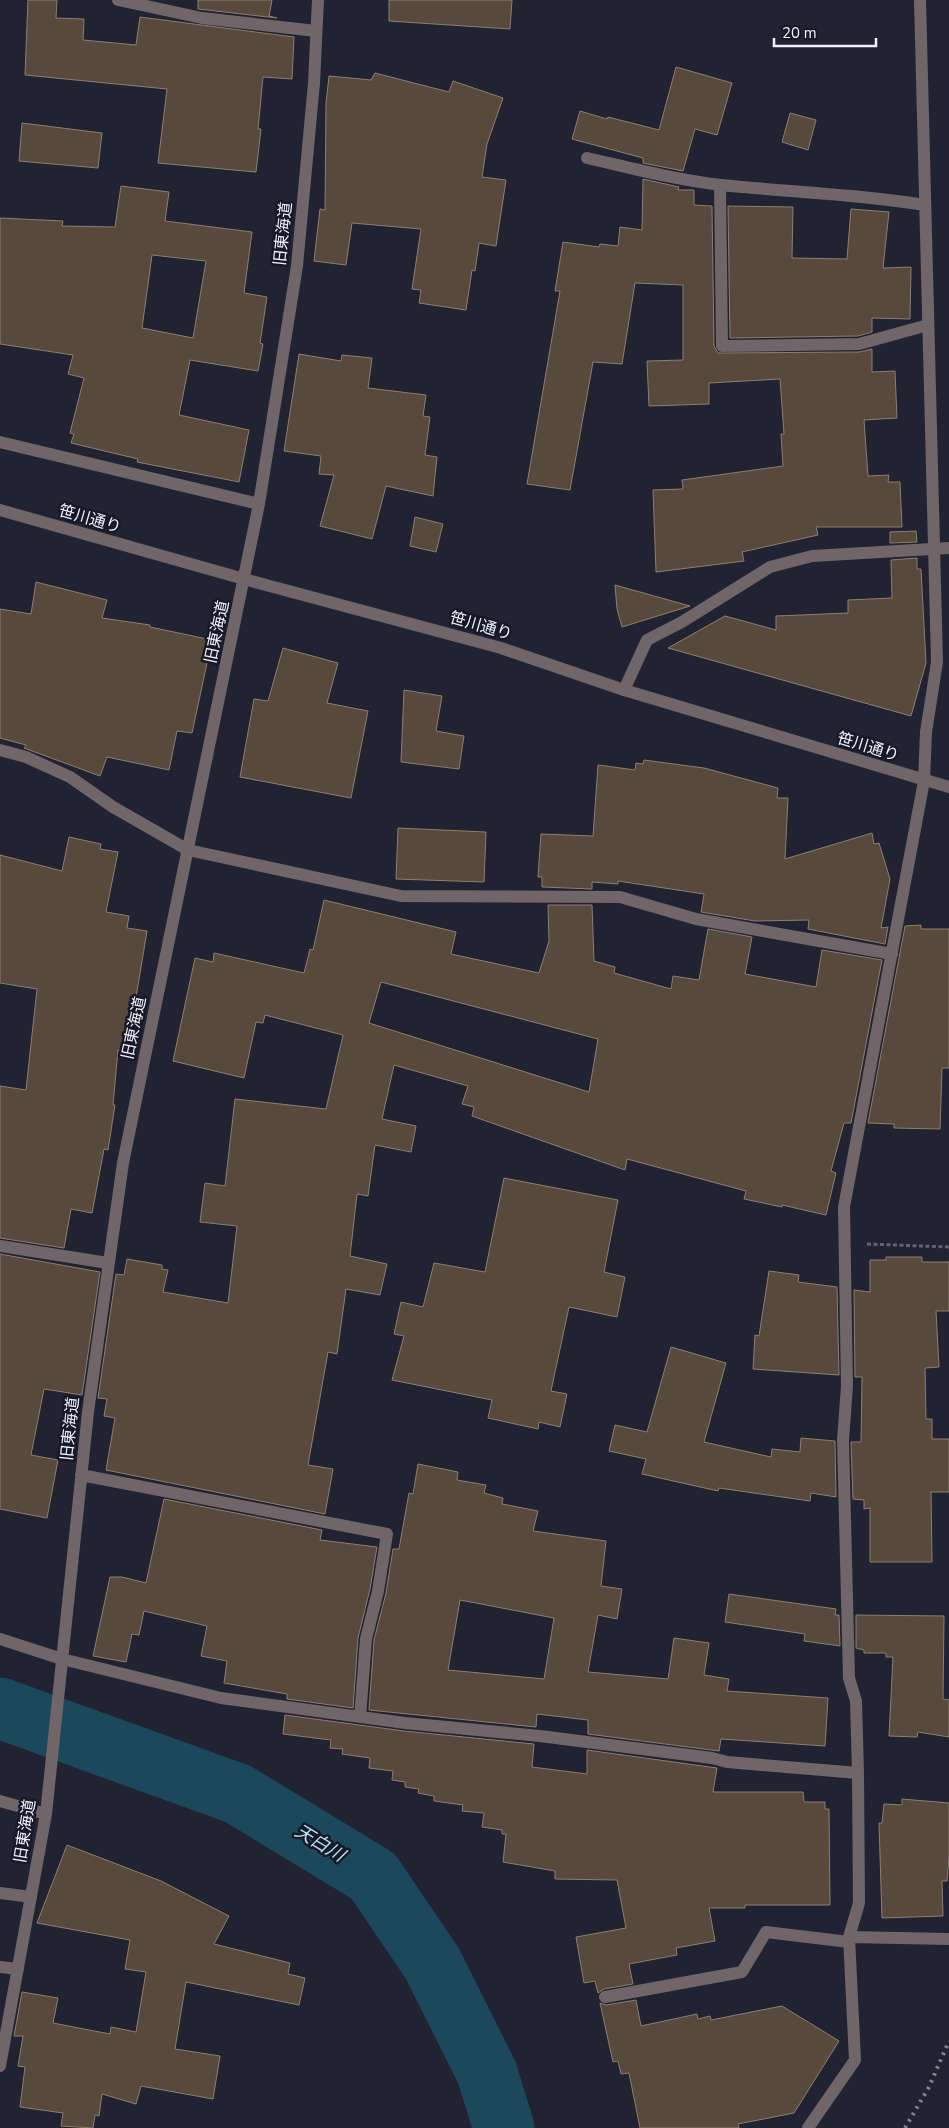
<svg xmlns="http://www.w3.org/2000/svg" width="949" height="2128" font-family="'Nunito Sans','Noto Sans JP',sans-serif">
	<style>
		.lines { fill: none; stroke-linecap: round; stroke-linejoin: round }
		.river { stroke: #1c485c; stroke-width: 61 }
		.building { fill: #574a3c; stroke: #8d7f70; fill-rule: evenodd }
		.path { stroke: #616370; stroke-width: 3; stroke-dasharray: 4 2.5; stroke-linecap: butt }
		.service { stroke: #706669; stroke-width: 12 }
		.minor { stroke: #706669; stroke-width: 12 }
		.tertiary { stroke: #706669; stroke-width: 12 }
		.rail { stroke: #838591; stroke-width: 4; stroke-dasharray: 2.5 5; stroke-linecap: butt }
		.labels { text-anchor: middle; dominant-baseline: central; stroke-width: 5; stroke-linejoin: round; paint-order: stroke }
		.street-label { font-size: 16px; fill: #eff1fb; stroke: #181928 }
		.water-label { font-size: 18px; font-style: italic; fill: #b8e2f8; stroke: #181928 }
	</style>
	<rect width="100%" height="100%" fill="#212332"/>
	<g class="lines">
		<!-- river -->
		<path class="river" d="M0,1708L238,1794L373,1876L432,1963L487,2073L504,2128"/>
	</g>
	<!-- building -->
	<path class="building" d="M28,0H57L56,18L84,19L83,40L136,45L140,17L294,37L292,79L263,77L258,129H261L256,172L158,163L167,89L25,75Z
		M198,0H272L269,16L277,18L198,9Z
		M389,0H512L510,29L389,21Z
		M676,67L732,83L717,135L695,129L683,171L643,163V158L572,139L580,111L607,119L608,117L659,130Z
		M375,73L449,92L453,81L503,98L487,144L482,177L506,180L496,246L479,243L475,271L472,270L466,310L419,303L421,290L412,289L421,229L352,223L346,265L314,261L320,209L325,210L326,103L329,76L371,80Z
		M790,113L816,120L808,150L782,142Z
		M22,123L102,133L98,168L19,161Z
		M643,179L679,187L678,190H694V205L712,206L714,346L718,353L859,352L872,349V372L895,371L897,418L864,420L868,476L889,475L888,482H900L902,527H816L818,535L742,552L744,561L656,572L653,490L683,489L682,480L783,466L781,434H784L780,379L709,383V404L649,406L647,361L683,360V285L635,283L622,364L593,362L570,490L527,484L560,291H555L563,242L599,247L600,244L618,246L620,227L642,230Z
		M121,186L169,192L165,221L252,232L244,293L267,297L260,343L263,344L258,371L190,360L179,415L249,430L239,482L137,462L138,459L71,443L74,434L70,433L84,378L68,374L73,355L0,344V218L63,221L62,226L115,227ZM152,255L206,261L193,338L142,328Z
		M728,206L793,207L792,258L847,259L851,209L889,212L883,268L911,267L910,319L872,318V332L858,336L730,338Z
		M299,354L341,361L342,355L372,358L368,388L426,395L423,416L430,417L425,455L437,457L433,496L386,486L372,539L320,526L334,475L319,474L321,456L284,451Z
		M415,517L443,524L436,552L410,546Z
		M916,531L917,542L890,543V532Z
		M917,558V569H921L926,663L911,716L668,648L725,616L776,630V616L848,613V600L892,598L891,560Z
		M36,582L107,600L102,618L150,625V627L212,640L192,733L177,731L169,770L107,757L100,776L24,748L26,745L0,738V609L31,614Z
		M615,585L690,606L622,627L617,609Z
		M283,648L338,663L327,703L368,711L351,798L240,777L254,699L268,701Z
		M404,690L442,696L436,731L464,736L459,769L401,762Z
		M644,760L704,768L778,788L777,798H788L785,859L872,833L874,844L879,843L890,879L881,928L888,927L885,944L808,929L809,920L755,921L701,912L704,894L618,881V884L592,882V889L542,887V877H538L541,834L593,836L598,765L635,770L636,763L643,764Z
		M398,828L486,832L484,882L396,879Z
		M69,837L101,844L100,849L118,852L106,912L129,916L127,928L147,931L127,1052L118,1050L113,1105H115L108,1150L104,1149L92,1213L71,1209L64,1248L0,1238V1086L26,1090L37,989L0,983V855L62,871Z
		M324,900L456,932L451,954L539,973L549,941L548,905H592L594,961L615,967L614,973L671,989L673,976L699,980L708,929L752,937L745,974L816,987L822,950L882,960L851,1123H844L831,1171L836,1173L826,1215L782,1205V1207L744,1199L746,1191L627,1159L625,1170L472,1116L474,1107L462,1104L468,1086L394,1065L382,1119L416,1126L411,1152L375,1145L368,1196L357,1194L350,1256L387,1264L380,1295L346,1289L337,1354L328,1352L308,1465L333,1469L325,1514L106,1470L115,1418L104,1416L107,1399L98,1398L116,1274L124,1275L127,1259L162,1265V1269L168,1270L163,1292L228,1303L237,1226L200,1222L205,1183L225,1186L235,1099L326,1109L343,1035L265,1015L263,1023L256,1022L244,1078L173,1061L195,958L213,962L214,953L304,973L310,949L313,950ZM381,982L598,1039L589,1092L369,1023Z
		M921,925V929H949V1068H942L940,1129L894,1128V1124L868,1123L905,926Z
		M504,1178L618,1200L604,1272L625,1277L617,1317L569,1307L551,1391L567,1394L560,1427L539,1422L538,1429L488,1418L492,1400L392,1380L404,1336L394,1334L401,1302L423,1307L434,1263L485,1272Z
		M0,1254L100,1272L82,1395L44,1389L31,1455L58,1460L47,1518L0,1509Z
		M886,1257H922V1262H949V1311H936L939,1367L925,1368L926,1419H932V1439H949V1492H931L932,1562H870V1508L864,1509V1500L853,1499L851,1442H861L862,1377H855L854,1290L870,1292V1260H886Z
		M769,1271L799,1275L798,1282L837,1287L839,1375L753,1369L755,1335L759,1336Z
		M671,1347L726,1363L704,1442L771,1457L772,1449L800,1452L801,1438L835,1441L836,1497L811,1493L810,1501L719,1488L718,1491L642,1474L646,1459L609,1451L615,1425L647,1432Z
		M418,1464L458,1472L457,1480L486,1485L484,1493L503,1498L502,1504L538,1511L533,1531L606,1541L601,1586L622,1589L617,1619L598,1615L588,1672L668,1679L674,1638L709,1643L704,1675L729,1679L727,1691L828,1698L825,1746L721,1739L719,1751L588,1734V1720L537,1714L536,1727L369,1710L374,1640L386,1593L393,1549H399L409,1493L413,1494ZM460,1600L554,1618L544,1679L448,1670Z
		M164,1499L322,1530L320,1540L377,1547L370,1589L358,1638L353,1708L287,1699V1694L224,1683L227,1661L201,1656L207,1626L144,1611L139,1635L132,1634L126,1662L93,1656L110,1577H122L146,1583Z
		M729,1594L836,1609L835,1615H839L840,1646L804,1641L805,1634L725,1622Z
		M856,1615L944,1616L943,1699L949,1700V1737L918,1732L917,1737L889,1736L893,1657H886V1653H864V1650L856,1648Z
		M285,1715L404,1731L534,1744L532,1767L587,1774V1750L717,1768L713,1792H803L804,1802H825V1809H829L830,1905H745V1908H709L715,1941L676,1948L677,1955L629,1964L633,1984L604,1989L598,1993L595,1981L584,1983L576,1937L626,1928L617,1880L555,1879V1871L503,1862L506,1834H502V1830L482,1827L484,1813L462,1811L463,1805L434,1801V1796L418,1793L419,1789L405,1787V1782L392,1780L393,1771L369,1768L370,1758L342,1754L343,1749L330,1748L331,1740L283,1734Z
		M902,1799L949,1803V1857L947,1881H942L943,1916L882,1918L879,1823H882L884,1804L902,1805Z
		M67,1845L161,1881L229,1916L214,1944L290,1963L288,1974L305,1978L299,2005L186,1982L175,2049L220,2056L213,2099L141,2086L136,2104L102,2094L99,2116L95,2115L93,2128L61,2126L63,2113L20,2107L25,2067L18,2066L23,2036H14L22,1992L58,1998L53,2023L110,2034L111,2027L136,2032L146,1972L125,1969L130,1940L37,1923Z
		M636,2000L641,2026L697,2014L698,2019L710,2016L711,2020L782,2006L839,2041L794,2113L738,2124L739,2128H640L629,2073L621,2074L618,2061L613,2062L600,2003L606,2005Z"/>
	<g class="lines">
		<!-- path -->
		<path class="path" d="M867,1244L949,1247"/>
		<!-- service -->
		<path class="service" d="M0,1893L31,1897"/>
		<!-- minor -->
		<path class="minor" d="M118,0L202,18L316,31
			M587,158C631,168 676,180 721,185C789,192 858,194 925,205
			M720,185L722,346L859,344L928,325
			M0,442L259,504
			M624,690L647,640L682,622L770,567L812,556L949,548
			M0,750L26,757L70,777L113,807L188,850L401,896L620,897L696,919L892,954
			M0,1246L108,1263
			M81,1475L387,1534L378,1591L366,1639L360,1717
			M0,1639L62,1659L221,1698L405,1723L540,1736L712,1758L727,1762L858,1773
			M0,1801L46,1814
			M849,1937L949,1939
			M0,1967L18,1969
			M605,1997L742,1972L766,1932L849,1942
			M0,2066L46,1814L88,1412L123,1163L259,504L297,266L314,83L318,0
			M808,2128L855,2060L849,1937L859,1903L858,1773L856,1701L849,1678L843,1440L847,1386L844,1207L924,781L926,732L937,662L920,0"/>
		<!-- tertiary -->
		<path class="tertiary" d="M0,510L244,579L501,648L624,690L949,787"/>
		<!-- rail -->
		<path class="rail" d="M905,2128L929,2087L949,2041"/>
	</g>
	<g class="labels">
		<!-- street labels -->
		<g class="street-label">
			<text transform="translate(283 234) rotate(-84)">旧東海道</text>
			<text transform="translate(90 519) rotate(16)">笹川通り</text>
			<text transform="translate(481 626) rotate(16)">笹川通り</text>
			<text transform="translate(217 632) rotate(-78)">旧東海道</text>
			<text transform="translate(868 747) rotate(17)">笹川通り</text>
			<text transform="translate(134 1028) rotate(-78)">旧東海道</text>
			<text transform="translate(70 1429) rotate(-84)">旧東海道</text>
			<text transform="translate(25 1831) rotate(-81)">旧東海道</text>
		</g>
		<!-- water labels -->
		<g class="water-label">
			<text transform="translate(320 1843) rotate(31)">天白川</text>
		</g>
	</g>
	<!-- scale -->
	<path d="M774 38v8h102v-8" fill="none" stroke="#eff1fb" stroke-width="2.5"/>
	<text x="782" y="38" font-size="15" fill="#eff1fb" stroke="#181928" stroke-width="4" paint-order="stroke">20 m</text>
</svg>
